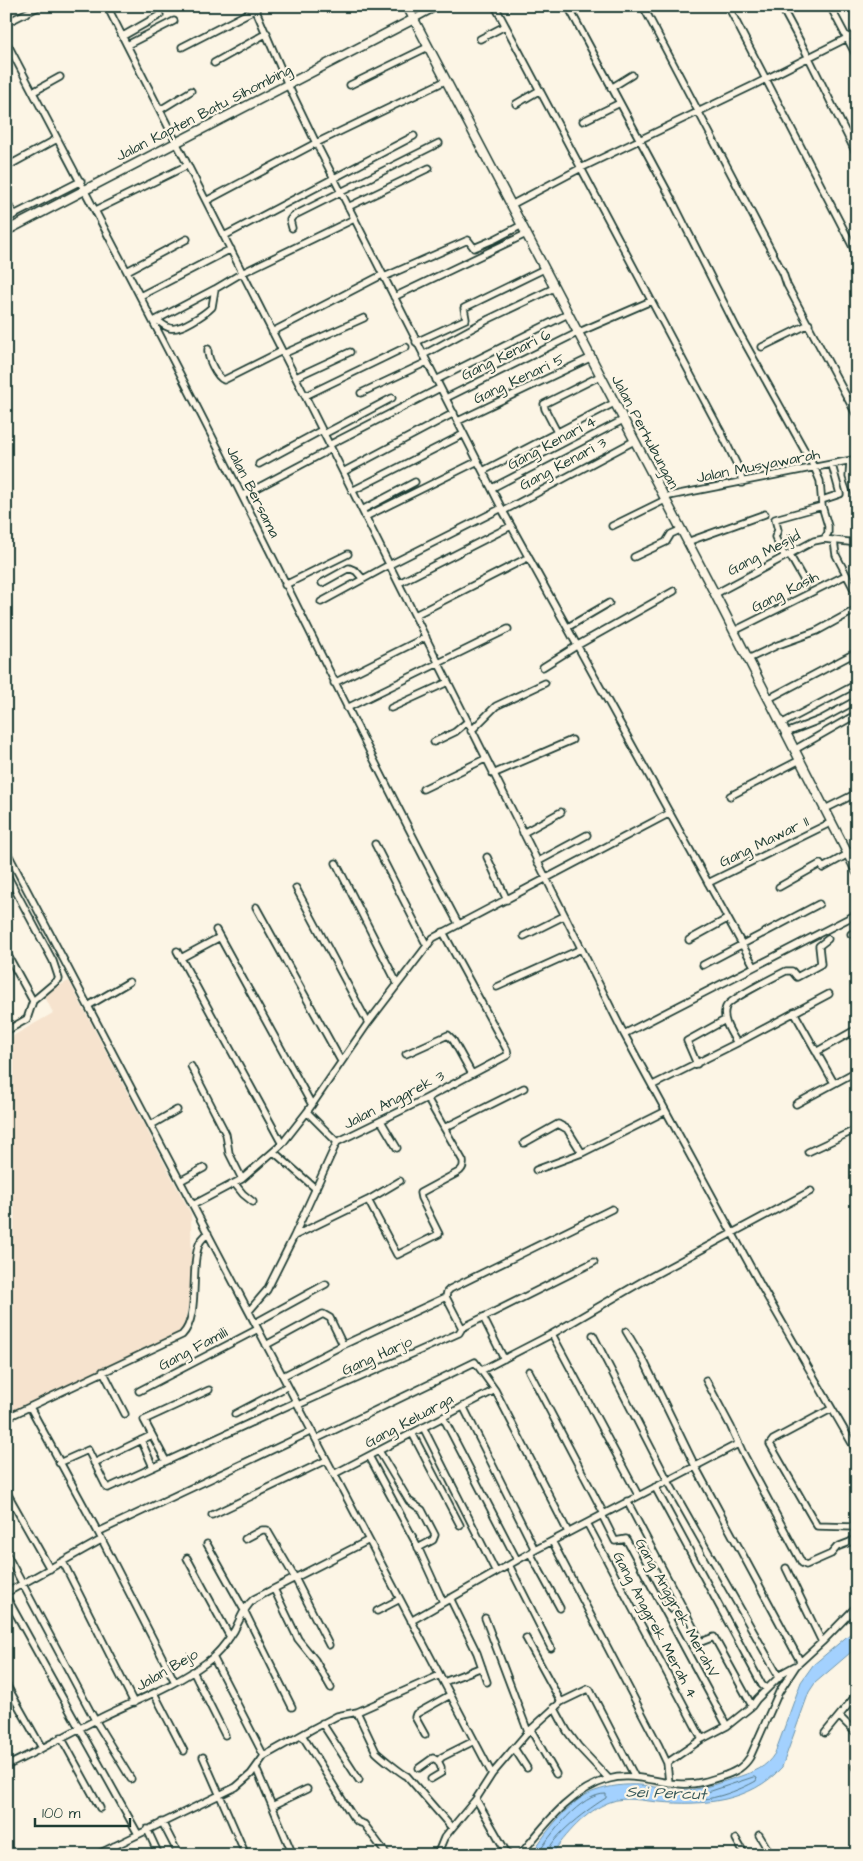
<svg xmlns="http://www.w3.org/2000/svg" width="863" height="1861" font-family="'Architects Daughter',sans-serif">
	<style>
		.built { fill: #f6e3ce }
		.water { fill: #a3d1fe; stroke: #6e96ad }
		.lines { fill: none; stroke-linecap: round; stroke-linejoin: round }
		.shore { stroke: #547885; stroke-width: 1 }
		.street-casing { stroke: #1f3d34; stroke-width: 9 }
		.secondary-casing { stroke: #1f3d34; stroke-width: 11 }
		.street { stroke: #fcf5e5; stroke-width: 5.5 }
		.secondary { stroke: #fcf5e5; stroke-width: 8 }
		.labels { text-anchor: middle; dominant-baseline: central; stroke-width: 4.5; stroke-linejoin: round; paint-order: stroke }
		.street-label { font-size: 15px; fill: #1f3d34; stroke: #fcf5e5 }
		.water-label { font-size: 16px; font-style: italic; fill: #395b5c; stroke: #fcf5e5 }
	</style>
	<rect width="100%" height="100%" fill="#fcf5e5"/>
	<filter id="ink" filterUnits="userSpaceOnUse"><feTurbulence type="fractalNoise" baseFrequency=".02" numOctaves="2"/><feDisplacementMap in="SourceGraphic" scale="10" xChannelSelector="R" yChannelSelector="G"/><feConvolveMatrix kernelMatrix="1 2 1 2 8 2 1 2 1" color-interpolation-filters="sRGB"/></filter>
	<g filter="url(#ink)">
		<!-- built -->
		<path class="built" d="M69,981L191,1214L192,1291L182,1332L6,1416V1040L53,1013L43,993Z"/>
		<!-- water -->
		<path class="water" d="M857,1628V1647L815,1683L809,1692L782,1767C751,1802 702,1806 659,1802C643,1801 625,1796 610,1802C585,1811 566,1835 551,1855H531C545,1833 570,1799 595,1791C609,1786 625,1784 640,1785C655,1786 671,1791 686,1790C704,1789 721,1782 738,1777C755,1771 765,1769 775,1753L801,1682L813,1665Z"/>
		<g class="lines">
			<!-- shore -->
			<path class="shore" d="M754,1777L757,1778L756,1781C742,1789 704,1805 690,1797L692,1794L711,1791Z
				M537,1855C549,1836 581,1793 606,1794V1798C591,1807 549,1837 547,1855"/>
			<defs>
				<path id="street" d="M107,6L305,396L624,1034L760,1284L857,1452
					M254,6L288,85L316,143L503,511L754,966
					M495,6L720,430L740,471L742,483
					M568,6L671,198L736,327L815,469L820,481L822,506L828,526V533L824,539
					M643,6L783,273L787,285L857,416
					M728,6L857,255
					M781,6L809,58L857,155
					M830,6L857,57
					M414,19L438,6
					M6,23L40,6
					M123,36L160,15
					M480,39L505,26
					M6,41C85,192 166,343 242,496C314,639 383,782 458,923
					M127,45L174,21
					M182,47L256,9
					M214,63L267,33
					M350,85L428,47
					M611,88L632,75
					M33,92L60,77
					M516,104L540,90
					M160,110L191,91
					M583,121L620,103
					M6,167L57,139
					M6,201L14,215
					M206,201L316,143L445,81
					M511,205L581,168L754,85L857,33
					M348,207L429,168
					M96,210L188,165
					M6,219L81,181
					M292,228L290,220L293,216L439,143
					M224,236L414,136
					M127,271L187,239
					M384,277L468,240L474,248L495,239L522,225
					M140,296L231,249
					M394,297L526,234
					M157,320C161,323 165,327 170,328C180,331 205,314 212,307L215,289L242,273L354,219
					M154,321L215,289
					M272,332L382,275
					M416,342L466,319L464,308L544,269
					M762,347L809,324
					M208,349C207,357 216,377 224,380L282,351
					M283,354L364,318
					M423,355L489,319L554,288
					M296,377L350,352
					M436,380L568,314
					M361,393L427,362
					M305,396L406,347
					M446,398L577,333L651,301
					M458,421L590,358
					M557,432L545,409L544,404L600,376
					M324,434L392,398
					M329,445L440,388
					M850,461L849,477L857,499
					M259,464L322,430
					M483,471L614,403
					M343,472L454,413
					M492,488L623,420
					M352,491L464,434
					M242,496L331,449
					M664,497L857,459
					M822,500L840,494L832,465
					M362,510L415,482
					M503,511L634,441
					M365,517L478,461
					M612,526L665,500
					M834,541L836,555L857,595
					M687,542L765,514
					M789,554L806,584
					M634,557L666,542L671,534L680,530
					M785,557L775,537L778,530L775,519L822,506
					M322,583L349,568L356,571L363,579
					M399,583L511,526
					M285,585L348,554
					M715,594L814,541L824,539L857,543
					M321,602L389,565L502,508
					M415,615L529,557
					M568,627L609,603
					M734,631L846,575
					M748,659L778,645L817,631L857,609
					M543,667L578,645L674,591
					M334,683L426,637
					M768,699L857,652
					M347,708L508,629
					M391,708L448,682
					M781,724L857,684
					M471,731L496,706L545,683
					M786,733L822,719L857,700
					M434,742L455,732L467,722
					M794,750L857,714
					M493,774L572,740
					M423,789L485,759
					M730,796L800,760
					M825,809L857,793
					M523,833L561,812
					M375,844L426,944
					M6,850L492,1774
					M487,857L507,900
					M537,862L587,835
					M336,863L397,983
					M6,873L53,961L59,979L33,1001L27,1019L6,1031
					M708,883L832,822
					M779,887L820,864L823,868L857,849
					M296,888L368,1023
					M256,907L341,1061
					M216,930L312,1105
					M851,934L857,931
					M524,936L564,916
					M828,939L819,946L821,964L797,977L792,971H786C776,976 728,1000 726,1007C721,1019 731,1033 737,1043L829,994
					M689,940L727,919
					M177,951L282,1144
					M6,952L33,1001
					M181,958L220,937
					M703,965L819,904
					M497,987L581,949
					M88,1006L129,982
					M794,1012L834,1083
					M624,1034L857,914
					M816,1052L857,1029
					M406,1054L448,1035L453,1040L472,1074
					M697,1064L687,1041L725,1020
					M191,1066L226,1134L229,1153L242,1179
					M653,1085L737,1043
					M796,1104L857,1071
					M307,1112L337,1142
					M381,1121L397,1148
					M151,1125L177,1110
					M444,1128L524,1088
					M524,1143L558,1124L567,1129L582,1153
					M274,1152L316,1189
					M808,1152L857,1129
					M536,1170L582,1153L666,1111
					M180,1181L204,1168
					M235,1184L243,1194L253,1202
					M368,1200L397,1255L439,1234L421,1198L420,1193L457,1173C462,1170 464,1167 463,1161L427,1098
					M193,1205L242,1179L282,1144L307,1112L368,1023L433,938L670,813
					M294,1236L368,1200L400,1181
					M446,1297L462,1328
					M249,1311L267,1290L294,1236L337,1142L427,1098L508,1055L507,1050L443,932
					M483,1317L504,1359
					M255,1323L326,1284
					M462,1328L594,1262
					M626,1331L645,1363L695,1466L800,1661
					M552,1334L638,1495
					M593,1335L668,1481L779,1677
					M266,1345L323,1314L330,1318L343,1345
					M482,1370L552,1334L643,1281L811,1191
					M103,1371L125,1414
					M529,1371L604,1514
					M283,1376L343,1345L446,1297L447,1292L450,1289L612,1209
					M706,1380L731,1427L742,1451L802,1563L806,1565L831,1554L837,1547L850,1542L857,1537
					M139,1391L258,1329
					M298,1405L459,1333L462,1328
					M463,1406L535,1550
					M30,1407L98,1532L175,1682
					M831,1409L773,1440L770,1444L817,1526L854,1527
					M235,1414L288,1386
					M443,1417L517,1560
					M6,1418L182,1335C201,1316 189,1266 200,1242C202,1239 205,1236 208,1233
					M423,1427L496,1572
					M412,1433L460,1525
					M316,1439L475,1362L495,1390L568,1532
					M141,1440L153,1467
					M379,1451L409,1501L422,1510L435,1535L433,1540L418,1548
					M369,1456L417,1545L443,1602
					M166,1461L144,1420L209,1390
					M59,1463L88,1450L107,1488H108L296,1402
					M94,1463L152,1435
					M334,1474L495,1390
					M655,1487L762,1685L767,1689
					M6,1491L50,1569
					M627,1501L701,1642L714,1637L752,1706
					M857,1503L854,1527L857,1538
					M212,1515L327,1460
					M602,1515L615,1541L626,1539L727,1726
					M587,1523L702,1739
					M98,1532L312,1431
					M245,1539L262,1530H267L295,1578L329,1645
					M552,1541L658,1744L667,1763L669,1783
					M207,1544L244,1610L292,1707
					M6,1553L95,1720L131,1779
					M530,1553L560,1608
					M187,1558L230,1637
					M63,1562L134,1703
					M509,1565L551,1648
					M786,1568L822,1642
					M274,1589L298,1639L315,1660L331,1688
					M6,1593L101,1540
					M6,1596L138,1834
					M450,1598L477,1653L487,1682
					M377,1611L400,1599
					M485,1618L528,1732
					M669,1618L684,1610
					M411,1621L535,1550L738,1444
					M526,1638L561,1702
					M213,1657L264,1756
					M193,1671L225,1735
					M444,1682L482,1667
					M6,1684L42,1748
					M154,1693L184,1751
					M554,1707L567,1731L578,1746L609,1779
					M357,1712L376,1752C380,1756 402,1774 407,1776L452,1828
					M839,1716L857,1734
					M322,1723L359,1780
					M531,1730L556,1774
					M825,1733L857,1694
					M302,1735L353,1817L358,1822L364,1824L387,1855
					M425,1735L415,1717L416,1714L450,1695
					M61,1737L100,1808
					M514,1748L527,1768
					M6,1757L10,1764
					M203,1757L246,1855
					M667,1763L702,1739L727,1726L752,1706L757,1699L784,1672L795,1666
					M6,1766C39,1751 69,1733 102,1717C137,1700 175,1686 207,1662C217,1655 227,1642 234,1631C240,1620 244,1607 254,1599L369,1540
					M855,1767L857,1766
					M256,1768L293,1855
					M419,1768L433,1758L438,1761
					M431,1779L441,1773V1767L438,1761L442,1757L474,1741
					M476,1799L508,1855
					M272,1806L307,1789
					M162,1822L179,1855
					M147,1829L159,1855
					M759,1835L771,1855
					M736,1839L745,1855
					M114,1846L119,1855
					M96,1855L236,1787L251,1774L264,1756L314,1728L337,1716L357,1712L440,1675
					M437,1855L444,1838L452,1828L476,1799L492,1774L528,1732L561,1702L588,1689L590,1690L635,1777
					M520,1855C545,1825 570,1790 609,1779C633,1772 657,1783 681,1784C697,1785 711,1780 726,1775C736,1771 744,1767 750,1757L779,1692L796,1666L822,1642L857,1606"/>
				<path id="secondary" d="M407,6L715,594L857,872
					M6,231L414,19"/>
			</defs>
			<!-- street casing -->
			<use href="#street" class="street-casing"/>
			<!-- secondary casing -->
			<use href="#secondary" class="secondary-casing"/>
			<!-- street -->
			<use href="#street" class="street"/>
			<!-- secondary -->
			<use href="#secondary" class="secondary"/>
		</g>
	</g>
	<g class="labels">
		<!-- street labels -->
		<g class="street-label">
			<text transform="translate(204 113) rotate(-27)">Jalan Kapten Batu Sihombing</text>
			<text transform="translate(506 355) rotate(-26)">Gang Kenari 6</text>
			<text transform="translate(519 379) rotate(-25)">Gang Kenari 5</text>
			<text transform="translate(645 432) rotate(62)">Jalan Perhubungan</text>
			<text transform="translate(552 443) rotate(-28)">Gang Kenari 4</text>
			<text transform="translate(563 464) rotate(-28)">Gang Kenari 3</text>
			<text transform="translate(758 466) rotate(-11)">Jalan Musyawarah</text>
			<text transform="translate(253 492) rotate(63)">Jalan Bersama</text>
			<text transform="translate(764 553) rotate(-28)">Gang Mesjid</text>
			<text transform="translate(785 592) rotate(-27)">Gang Kasih</text>
			<text transform="translate(764 842) rotate(-26)">Gang Mawar 11</text>
			<text transform="translate(394 1100) rotate(-27)">Jalan Anggrek 3</text>
			<text transform="translate(193 1349) rotate(-28)">Gang Famili</text>
			<text transform="translate(377 1356) rotate(-24)">Gang Harjo</text>
			<text transform="translate(409 1421) rotate(-28)">Gang Keluarga</text>
			<text transform="translate(677 1608) rotate(61)">Gang Anggrek MerahV</text>
			<text transform="translate(655 1625) rotate(62)">Gang Anggrek Merah 4</text>
			<text transform="translate(167 1670) rotate(-30)">Jalan Bejo</text>
		</g>
		<!-- water labels -->
		<g class="water-label">
			<text transform="translate(666 1793) rotate(2)">Sei Percut</text>
		</g>
	</g>
	<!-- margin -->
	<rect width="863" height="1861" fill="none" stroke="#fcf5e5" stroke-width="25"/>
	<rect x="12" y="12" width="838" height="1836" fill="none" stroke="#1f3d34" stroke-width="2" filter="url(#ink)"/>
	<!-- scale -->
	<path d="M35 1818v8h95v-8" fill="none" stroke="#1f3d34" stroke-width="2.5"/>
	<text x="42" y="1818" font-size="15" fill="#1f3d34" stroke="#fcf5e5" stroke-width="4" paint-order="stroke">100 m</text>
</svg>
